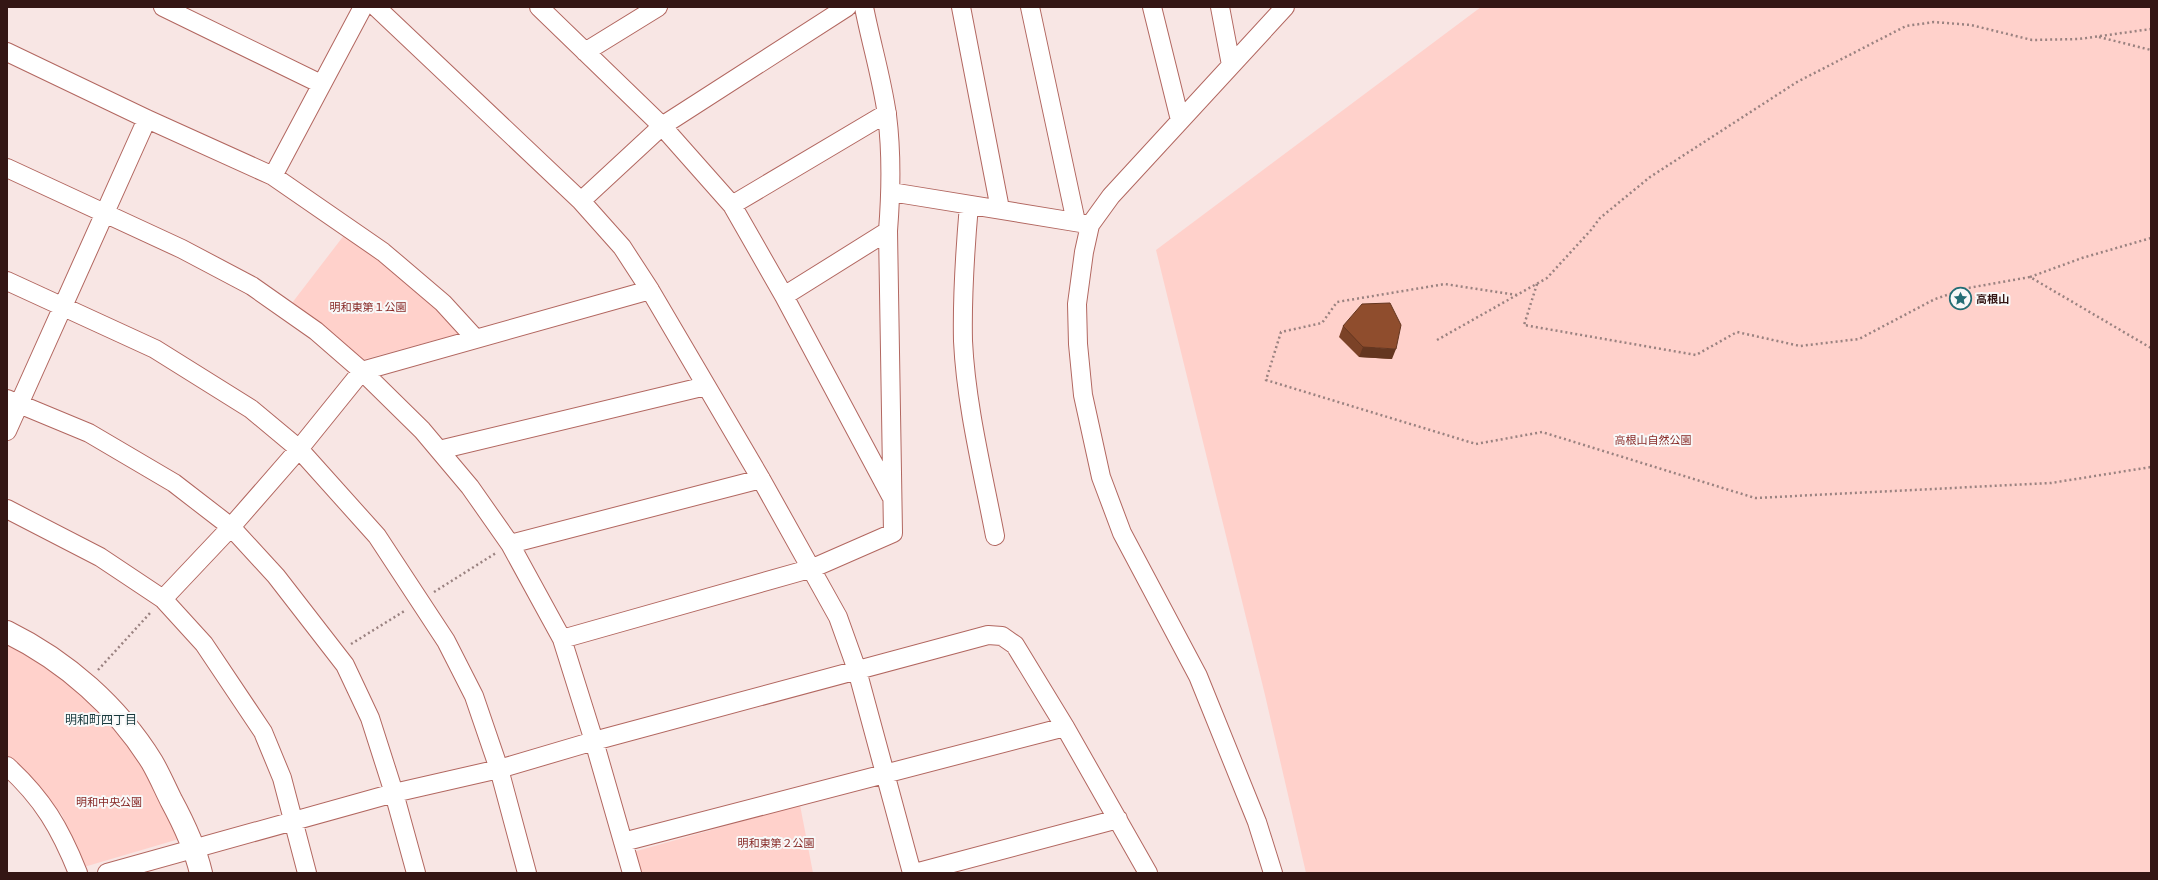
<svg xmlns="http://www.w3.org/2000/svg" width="2158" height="880" font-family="Helvetica,'Noto Sans JP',sans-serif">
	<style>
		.green { fill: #ffd1cb }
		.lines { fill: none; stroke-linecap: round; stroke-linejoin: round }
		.street-casing { stroke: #b26760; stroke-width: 20 }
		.secondary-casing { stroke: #b26760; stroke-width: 24 }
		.path { stroke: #9a8280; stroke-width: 2.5; stroke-dasharray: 2 3; stroke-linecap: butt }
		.street { stroke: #fff; stroke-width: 18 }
		.secondary { stroke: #fff; stroke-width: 22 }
		.wall { fill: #7b4227 }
		.shaded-wall { fill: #643620 }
		.building { fill: #8f4d2d; stroke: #643620 }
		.labels { text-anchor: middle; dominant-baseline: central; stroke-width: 4; stroke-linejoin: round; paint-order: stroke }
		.poi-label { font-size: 11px; font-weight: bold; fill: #341614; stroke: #f8f8f8; text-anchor: start }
		.park-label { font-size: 11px; fill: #872926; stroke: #f8f8f8 }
		.neighbourhood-label { font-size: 12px; fill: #16383c; stroke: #f8f8f8 }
	</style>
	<rect width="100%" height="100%" fill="#f8e6e4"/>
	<!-- green -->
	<path class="green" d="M1481,7H2151V873H1306L1265,695L1156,250Z
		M345,234L417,286L461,333L362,360L292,303Z
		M7,643L73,686L115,727L151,779L179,839L84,867L62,815L32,777L7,756Z
		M800,805L813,873H640L633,852Z"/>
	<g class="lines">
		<defs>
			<path id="street" d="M163,7L321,84
				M376,7L581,201L622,247L650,290L761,479L838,617L857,670L912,873
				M539,7L662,126L732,205L784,296L891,496
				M961,7L1000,209
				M1030,7L1076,222
				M1152,7L1180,120
				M1220,7L1231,65
				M7,52L147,119L273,176L383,252L443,303L475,338
				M585,52L658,7
				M7,168L182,249L252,286L316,331L362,371L422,430L470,487L510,544L562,639L594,741L632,873
				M273,176L363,7
				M891,192L1087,224
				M581,201L662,126L847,7
				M732,205L887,113
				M969,205C965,251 962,296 963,341C966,405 983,473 995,536
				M7,281L155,349L251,409L299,449L377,536L446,641L474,696L499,769L527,873
				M784,296L888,231
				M7,399L89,433L174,483L231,527L276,576L345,665L370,718L394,793L416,873
				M7,431L147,119
				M439,450L706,386
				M7,509L100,557L163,599L204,644L263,732L282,778L307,873
				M510,544L761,479
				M163,599L231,527L299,449L362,371L650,290
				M562,639L813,568L893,533L888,231C891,193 892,154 887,115C882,79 871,43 864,7
				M7,766C43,799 60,828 78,873
				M623,842L1065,727
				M107,873L394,793L499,769L594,741L988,635L1002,636L1015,645L1065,727L1148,873
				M915,873L1118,819
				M1273,873L1257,822L1198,676L1122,533L1101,477L1083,395L1078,344L1077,304L1084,252L1090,225L1111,196L1285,7"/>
			<path id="secondary" d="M7,632C66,661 118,707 152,762C159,774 165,788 171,800C184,824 195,847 201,873"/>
		</defs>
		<!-- street casing -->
		<use href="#street" class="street-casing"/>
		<!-- secondary casing -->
		<use href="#secondary" class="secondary-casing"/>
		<!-- path -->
		<path class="path" d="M2099,37L2151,50
			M2030,277L2082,258L2151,238
			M1537,284L1524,325L1696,355L1737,332L1800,346L1859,339L1935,299L1968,288L2030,277L2151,348
			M1517,295L1445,284L1337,302L1322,323L1281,332L1266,380L1476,444L1542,432L1755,498L2051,483L2151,467
			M1437,340L1547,278L1591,230L1600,218L1650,177L1797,82L1906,26L1934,22L1971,25L2032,40L2079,39L2151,29
			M434,592L496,553
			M351,644L406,610
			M98,670L151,612"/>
		<!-- street -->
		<use href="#street" class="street"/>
		<!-- secondary -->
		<use href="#secondary" class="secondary"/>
	</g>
	<!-- wall -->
	<path class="wall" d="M1343,326L1392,359L1359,357L1339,337Z"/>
	<!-- shaded-wall -->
	<path class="shaded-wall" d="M1953,301L1968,302L1966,306L1952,305Z
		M1363,347L1396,349L1392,359L1359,357Z"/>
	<!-- building -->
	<path class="building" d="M1955,289L1965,292L1968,302L1953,301Z
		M1390,303L1401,325L1396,349L1363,347L1343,326L1362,304Z"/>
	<!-- icons -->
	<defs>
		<symbol id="sight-ring" viewBox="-11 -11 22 22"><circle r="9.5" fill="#f8f8f8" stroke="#236d75" stroke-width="1.5"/><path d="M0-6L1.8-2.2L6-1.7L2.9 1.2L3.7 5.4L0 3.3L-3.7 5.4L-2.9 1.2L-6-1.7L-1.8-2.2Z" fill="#236d75"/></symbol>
	</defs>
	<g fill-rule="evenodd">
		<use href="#sight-ring" x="1948" y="286" width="25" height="25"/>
	</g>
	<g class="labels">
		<!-- poi labels -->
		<g class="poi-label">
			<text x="1976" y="299">高根山</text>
		</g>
		<!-- park labels -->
		<g class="park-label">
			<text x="368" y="307">明和東第１公園</text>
			<text x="1653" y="440">高根山自然公園</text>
			<text x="109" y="802">明和中央公園</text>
			<text x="776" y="843">明和東第２公園</text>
		</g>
		<!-- neighbourhood labels -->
		<g class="neighbourhood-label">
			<text x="101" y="720">明和町四丁目</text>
		</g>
	</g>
	<!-- border -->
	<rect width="2158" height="880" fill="none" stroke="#341614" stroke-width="16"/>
</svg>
